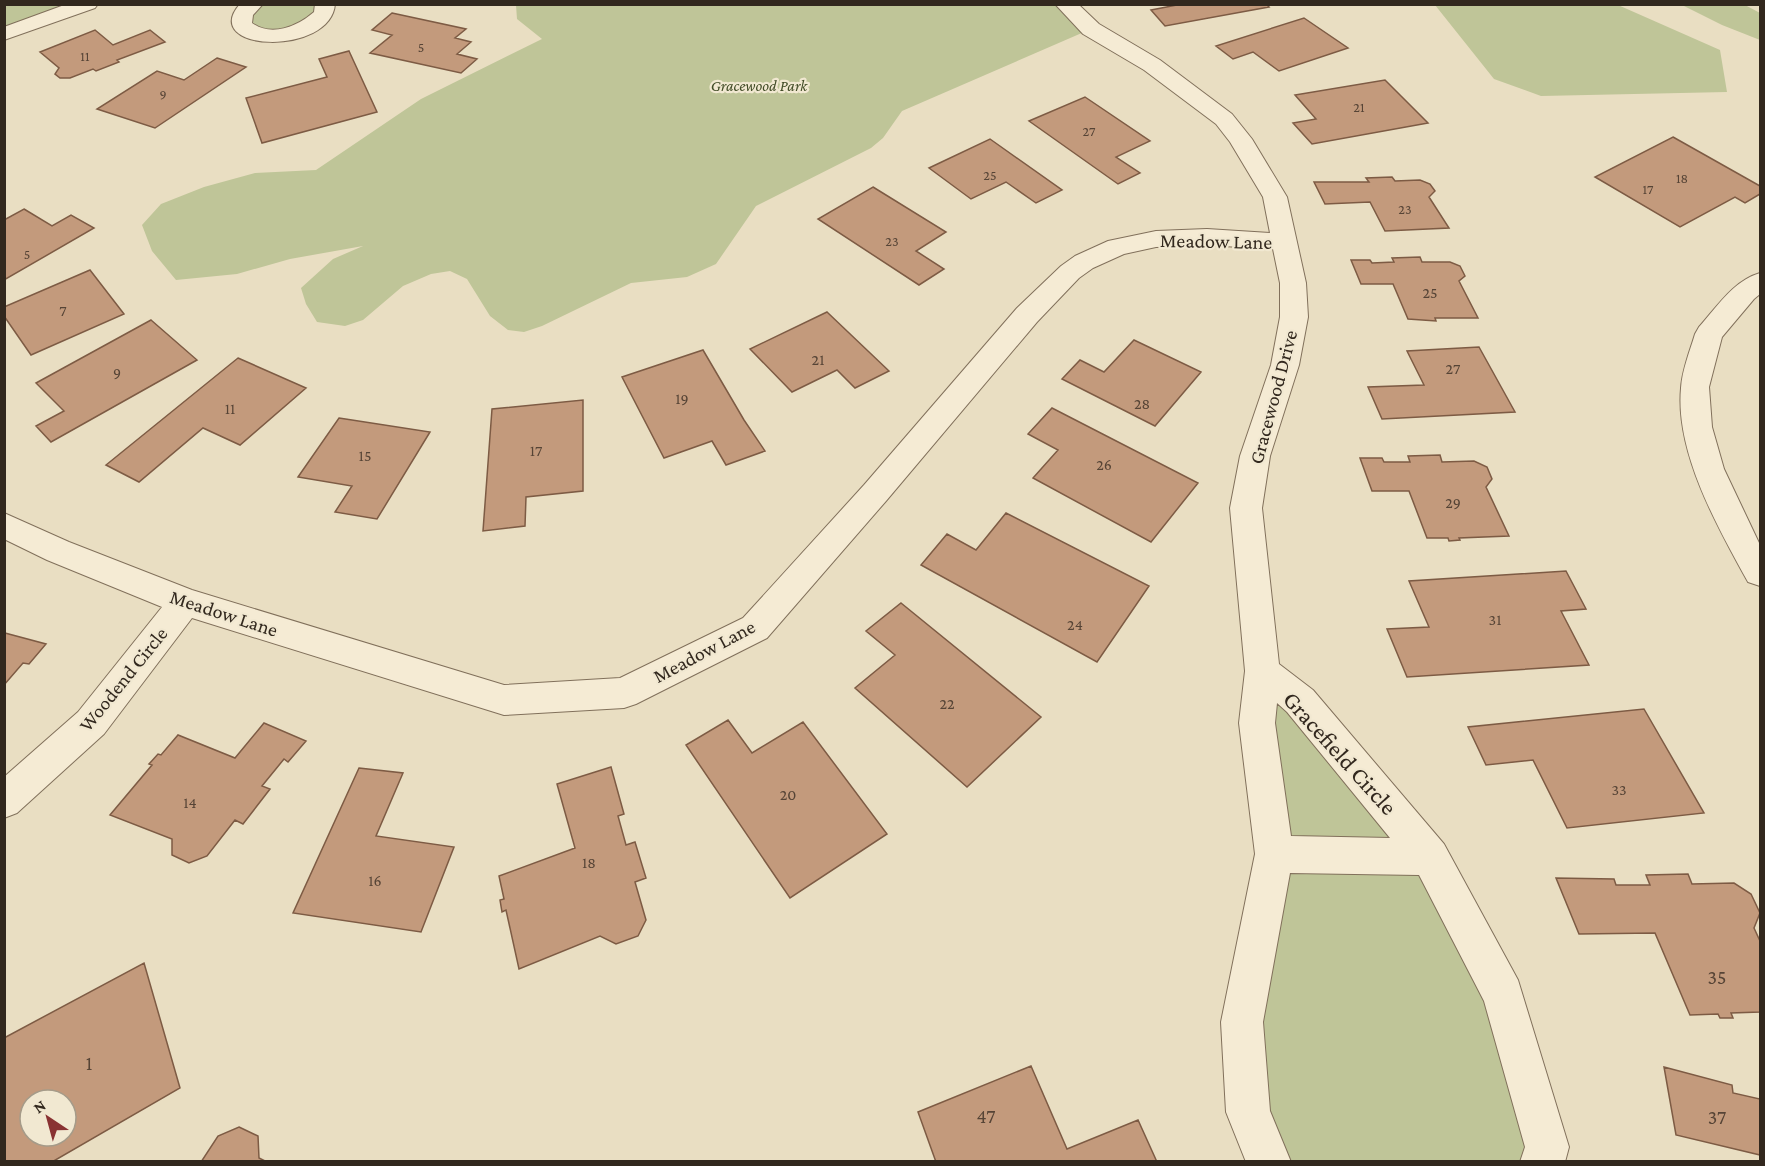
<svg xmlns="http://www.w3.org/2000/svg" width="1765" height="1166" font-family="'Crimson Pro',serif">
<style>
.green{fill:#bfc598}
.building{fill:#c39a7c;stroke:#7d5b44;stroke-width:1.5;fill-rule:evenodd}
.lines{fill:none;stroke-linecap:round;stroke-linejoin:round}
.minor-casing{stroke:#81705b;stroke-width:2}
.minor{fill:#f5ebd4;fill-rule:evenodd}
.labels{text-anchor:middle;stroke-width:4.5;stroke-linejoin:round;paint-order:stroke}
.far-number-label{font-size:14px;fill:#564436}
.far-park-label{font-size:16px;font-style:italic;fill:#424c27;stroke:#f1e8d1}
.number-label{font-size:16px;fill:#564436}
.street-label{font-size:20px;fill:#32281e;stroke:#f1e8d1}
.near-number-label{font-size:20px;fill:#564436}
.near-street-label{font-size:24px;fill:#32281e;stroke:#f1e8d1}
</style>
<rect width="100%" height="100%" fill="#e9dec2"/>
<path class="green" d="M325,4L307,28L255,34L244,12L250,5Z
M1065,4L1091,29L902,111L883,138L871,148L756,206L716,264L687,277L631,283L542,326L524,332L508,330L490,316L467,279L450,271L431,274L403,286L363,320L345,326L317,322L306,304L301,288L333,259L363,246L290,259L237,274L176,280L152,251L142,225L161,204L204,187L255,173L316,170L421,99L542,39L517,19L516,5Z
M4,5H88L5,34Z
M1435,5H1618L1720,50L1727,92L1541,96L1494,79Z
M1682,5H1745L1760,13V40L1722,25Z
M1262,671L1300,701L1503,995L1542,1161H1269L1242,1022L1274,854Z"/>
<path class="building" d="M1182,4H1266L1269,7L1165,26L1151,10Z
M392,13L466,29L455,38L471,42L457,54L477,59L461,73L370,53L392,35L372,30Z
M1304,18L1348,48L1279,71L1253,52L1233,59L1216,46Z
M95,30L113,45L150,30L165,42L117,60L119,62L96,71L93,69L70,78H60L55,74L59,68L40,52Z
M349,51L377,112L262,143L246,98L327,77L319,59Z
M217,58L246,67L155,128L97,109L157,71L184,80Z
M1385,80L1428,123L1312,144L1293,123L1316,119L1295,95Z
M1085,97L1150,141L1116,157L1140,173L1118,184L1029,121Z
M1673,137L1760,186V194L1745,203L1735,197L1680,227L1595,177Z
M990,139L1062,190L1036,203L1006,182L971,199L929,168Z
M1392,177L1395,181L1420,180L1430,184L1435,191L1429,197L1449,228L1385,231L1370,202L1325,204L1314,182H1369L1366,178Z
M873,187L946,232L916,251L944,269L919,285L818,219Z
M24,209L52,226L71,215L94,228L4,280V220Z
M1420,257L1422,262H1450L1460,266L1465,276L1459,281L1478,318H1435L1436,321L1408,319L1393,284H1361L1351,260H1370L1372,263L1394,262L1392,258Z
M90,270L124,314L31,355L4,316V307Z
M827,312L889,371L855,388L837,370L792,392L750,349Z
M151,320L197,360L51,442L36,426L64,411L36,383Z
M1134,340L1201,372L1155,426L1062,379L1080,360L1104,372Z
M1479,347L1515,412L1382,419L1368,387L1424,385L1407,351Z
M703,350L744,420L765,451L726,465L712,441L664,458L622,377Z
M238,358L306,388L240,445L203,428L139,482L106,465Z
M583,400V491L526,497L525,526L483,531L492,409Z
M1052,408L1198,483L1151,542L1033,478L1058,450L1028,434Z
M339,418L430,432L377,519L335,512L352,486L298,477Z
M1440,455L1442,462L1474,461L1487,467L1492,479L1486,487L1509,536L1459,538L1460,540L1449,541L1448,538H1427L1409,491H1372L1360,458H1382L1384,462H1410L1408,456Z
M1006,513L1149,586L1097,662L921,565L947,534L976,550Z
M1566,571L1586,609L1561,611L1589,665L1407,677L1387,629L1429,627L1409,581Z
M901,603L1041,717L967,787L855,688L895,655L866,631Z
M5,633L46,644L29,664L23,663L4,685Z
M1644,709L1704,813L1567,828L1533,760L1486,765L1468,727Z
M728,720L752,753L803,722L887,834L790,898L686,745Z
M264,723L306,741L288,762L284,759L262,786L270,789L243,824L235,820L207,856L189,863L172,855V839L110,815L152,765L149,764L158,754L161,755L178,735L235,758Z
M611,767L624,814L618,816L626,845L635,842L646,878L635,882L646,920L638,936L616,944L600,936L519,969L506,910L502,912L500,900L504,899L499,876L575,848L557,784Z
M359,768L403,773L376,836L454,847L421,932L293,913Z
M1688,874L1692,884L1734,883L1751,894L1760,913L1754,928L1760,941V1012L1731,1013L1733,1018H1720L1718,1014L1690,1015L1655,933L1579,934L1556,878L1614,879L1616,885H1650L1646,875Z
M144,963L180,1088L52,1162H4V1038ZM30,1100H66V1136H30Z
M1031,1066L1067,1149L1138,1120L1157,1162H936L918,1112Z
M1664,1067L1732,1085L1733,1093L1760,1099V1155L1676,1135Z
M239,1127L258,1136L259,1158L267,1162H201L218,1136Z"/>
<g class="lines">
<defs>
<path id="minor" d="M67,4H98L95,8L4,40V27Z
M240,4H263L253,15L252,23C271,37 297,27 314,12L315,4H335C331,57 198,52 240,4Z
M1055,4H1078L1099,24L1160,60L1232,114L1252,139L1287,197L1306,283L1308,317L1299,365L1270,456L1262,508L1279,664L1313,690L1444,844L1518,980L1569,1147L1565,1162H1520L1525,1147L1484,1001L1419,875L1290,873L1263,1022L1270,1111L1291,1162H1246L1226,1112L1221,1022L1255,854L1239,723L1245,671L1230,508L1240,456L1271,365L1280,317V283L1273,249L1207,245L1156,247L1124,254L1093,268L1079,278L1037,322L886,501L767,638L636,704L624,708L504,715L192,618L104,734L17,813L4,818V777L78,712L162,607L47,560L4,539V513L69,542L192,590L504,685L620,678L743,618L864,485L1017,308L1061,266L1075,256L1108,241L1156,231L1207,229L1270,233L1263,197L1230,142L1216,124L1144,70L1083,34ZM1277,703L1287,712L1390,838L1291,836L1275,723Z
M1760,273V294L1754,299L1722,337L1709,387L1712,427L1724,469L1760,545V586L1748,582C1718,528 1675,452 1681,388C1682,370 1690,351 1695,334L1699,327C1717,307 1733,281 1760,273Z"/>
</defs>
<use href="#minor" class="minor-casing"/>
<use href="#minor" class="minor"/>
</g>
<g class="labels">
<g class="far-number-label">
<text x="421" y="52">5</text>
<text x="85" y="61">11</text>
<text x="163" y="99">9</text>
<text x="1359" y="112">21</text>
<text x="1089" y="136">27</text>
<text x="990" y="180">25</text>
<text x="1682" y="183">18</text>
<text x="1648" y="194">17</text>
<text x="1405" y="214">23</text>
<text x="892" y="246">23</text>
<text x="27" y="259">5</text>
</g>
<g class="far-park-label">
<text x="759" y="91">Gracewood Park</text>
</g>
<g class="number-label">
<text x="1430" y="298">25</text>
<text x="63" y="316">7</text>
<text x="818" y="365">21</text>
<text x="1453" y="374">27</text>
<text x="117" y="378">9</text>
<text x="682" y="404">19</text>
<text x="1142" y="409">28</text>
<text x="230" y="414">11</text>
<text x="536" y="456">17</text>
<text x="365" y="461">15</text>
<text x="1104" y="470">26</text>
<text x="1453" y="508">29</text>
<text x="1495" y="625">31</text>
<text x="1075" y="630">24</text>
<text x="947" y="709">22</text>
<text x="1619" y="795">33</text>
<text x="788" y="800">20</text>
<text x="190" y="808">14</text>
<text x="589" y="868">18</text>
<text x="375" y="886">16</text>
</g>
<g class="street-label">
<text transform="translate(1216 241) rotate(1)" y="7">Meadow Lane</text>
<text transform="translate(1273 397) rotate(-75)" y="7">Gracewood Drive</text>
<text transform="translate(224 613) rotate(18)" y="7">Meadow Lane</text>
<text transform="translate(704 651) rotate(-28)" y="7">Meadow Lane</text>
<text transform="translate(123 679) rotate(-51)" y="7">Woodend Circle</text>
</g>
<g class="near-number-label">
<text x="1717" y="984">35</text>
<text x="89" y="1070">1</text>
<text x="986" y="1123">47</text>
<text x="1717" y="1124">37</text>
</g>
<g class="near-street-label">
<text transform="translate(1340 753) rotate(48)" y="8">Gracefield Circle</text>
</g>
</g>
<rect width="1765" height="1166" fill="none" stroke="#32281e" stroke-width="12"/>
<g transform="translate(48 1118) rotate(324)"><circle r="28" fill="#f1e8d1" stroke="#a59b89" stroke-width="1.5"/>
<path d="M0-4.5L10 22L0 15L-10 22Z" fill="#893232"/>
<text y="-9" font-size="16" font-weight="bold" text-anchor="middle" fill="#32281e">N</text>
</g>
</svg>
